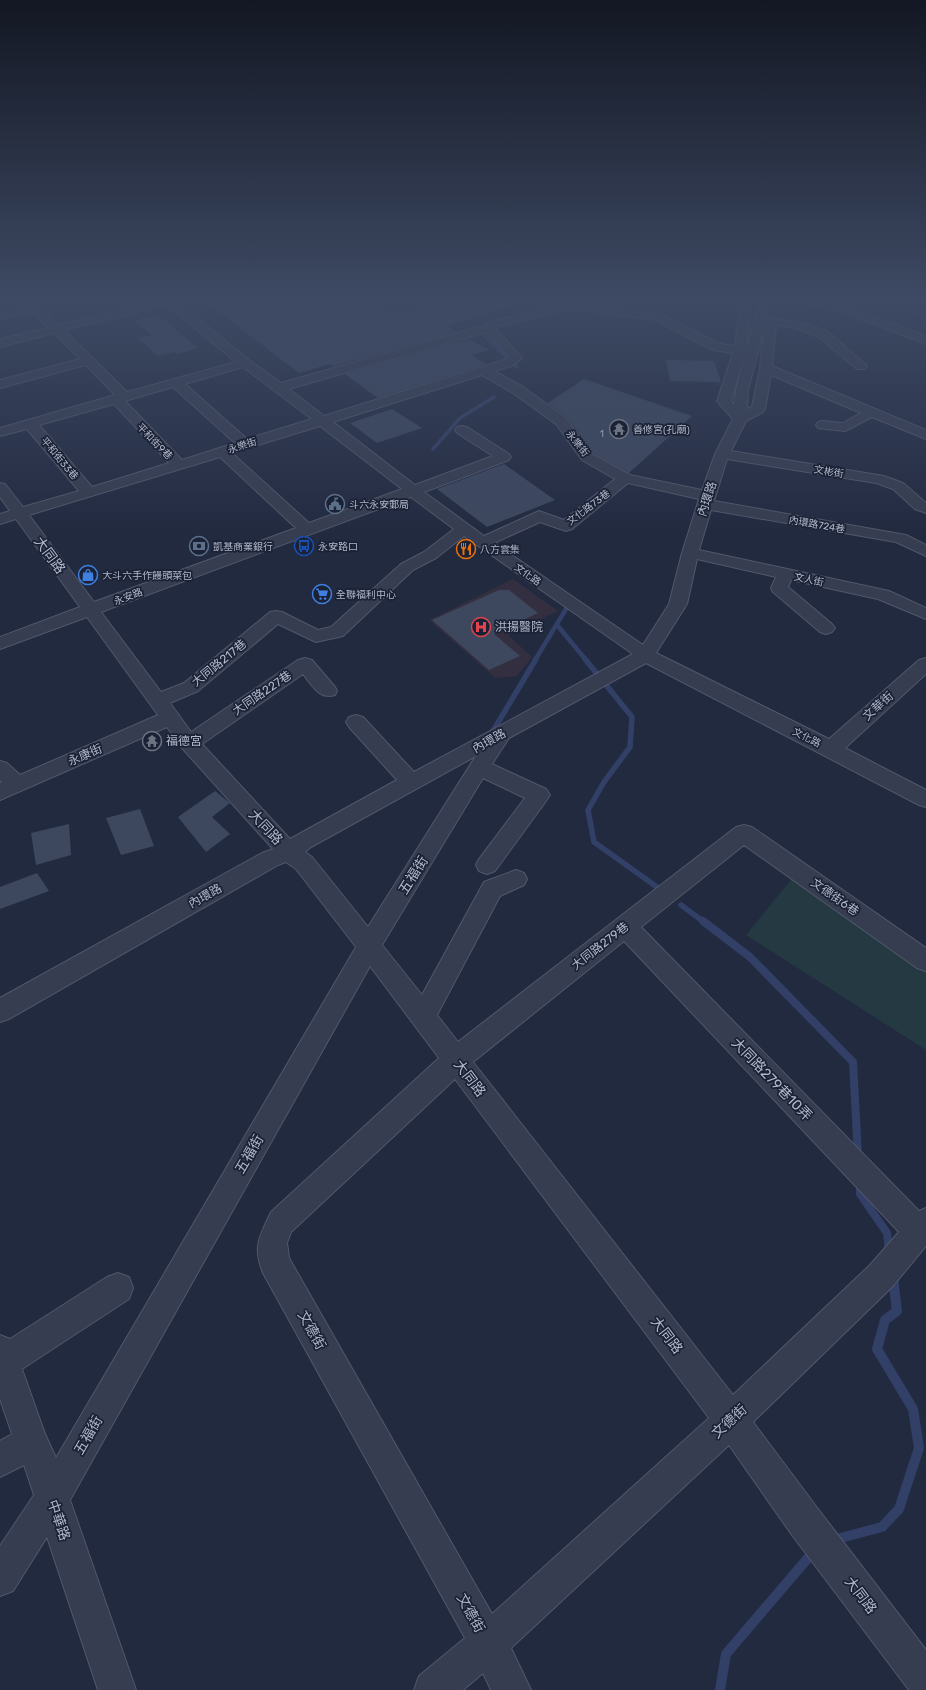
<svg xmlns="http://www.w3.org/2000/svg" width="926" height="1690" font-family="Rubik,'Noto Sans TC',sans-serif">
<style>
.medical{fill:#332f40}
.green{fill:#243941}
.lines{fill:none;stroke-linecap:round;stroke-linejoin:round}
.stream-far4{stroke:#324067;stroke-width:3.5}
.stream-far3{stroke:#324067;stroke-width:4.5}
.stream-far2{stroke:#324067;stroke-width:5.5}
.stream-far1{stroke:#324067;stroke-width:8}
.stream{stroke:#324067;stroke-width:10}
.building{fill:#3d485f}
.minor-casing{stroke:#51586b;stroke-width:2}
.minor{fill:#363d50;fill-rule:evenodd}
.rail{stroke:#586077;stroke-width:1.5;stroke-dasharray:2.5 2.5;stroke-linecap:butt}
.labels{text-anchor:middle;stroke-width:3.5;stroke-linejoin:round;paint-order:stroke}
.far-number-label{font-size:9px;fill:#959cb0}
.far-poi-label{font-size:10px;fill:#b2b8cb;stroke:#1b2235;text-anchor:start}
.far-street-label{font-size:10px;fill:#b2b8cb;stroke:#1b2235}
.street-label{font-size:12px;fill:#b2b8cb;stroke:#1b2235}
.poi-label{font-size:12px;fill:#b2b8cb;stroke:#1b2235;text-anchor:start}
.near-street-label{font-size:14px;fill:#b2b8cb;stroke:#1b2235}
</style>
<rect width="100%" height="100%" fill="#222a40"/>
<path class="medical" d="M513,579L558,611L508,635L532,657L517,676L495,678L429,620Z"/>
<path class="green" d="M531,297H544L551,302L519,312L506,305Z
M794,876L926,968V1050L746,935Z"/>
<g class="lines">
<path class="stream-far4" d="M480,332L517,367
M433,449L460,418L494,397"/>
<path class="stream-far3" d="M557,625L586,660
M535,660L566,609"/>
<path class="stream-far2" d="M585,659L632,717L630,747L604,782L588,810L594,842L657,887
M490,736L536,659
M681,905L704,922"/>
<path class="stream-far1" d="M703,921L750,957L853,1062L858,1156
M860,1183V1194L887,1233L889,1251"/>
<path class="stream" d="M833,1540L882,1527L899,1509L919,1448L913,1409L877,1349L885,1320L897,1311L893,1278
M720,1690L726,1654L814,1551"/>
</g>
<path class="building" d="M200,297H363L393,314L454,297H526L527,301L448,326L457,332L334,366L330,364L299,373Z
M158,315L198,348L177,354L175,352L158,356L138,338L152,335L134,321Z
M469,339L489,350L471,355L486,364L378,398L345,374Z
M666,360L714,361L721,382L670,381Z
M584,379L692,416L629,473L593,453L567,417L548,403Z
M392,409L422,428L377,443L350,423Z
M504,464L555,500L487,527L437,489Z
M499,590H509L538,613L494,634L520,656L489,670L432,620Z
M215,791L230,803L212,817L230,834L206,852L178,817Z
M140,809L154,846L121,855L106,818Z
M69,824L71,855L36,865L31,833Z
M37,873L49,891L0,909V887Z"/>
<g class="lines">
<defs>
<path id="minor" d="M0,297H6L4,300L0,301Z
M18,297H30L58,325L160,300L159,297H171L249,360L281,383L486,325L488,322L546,308L555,304L563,297H574L571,302L662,315L720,344L735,346L741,297H752L746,350L760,297H771L766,318H770L798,322L827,331L867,366L865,369H857L819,337L796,328L776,325L772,366L926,430V439L872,417L845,431L818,428L816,425L818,422L823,421L843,423L861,413L771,375L765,409L763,412L746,421L731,451L884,476L903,483L926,503V513L915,509L893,489L876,483L727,459L714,501L906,535L926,545V556L896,542L711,510L699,550L889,591L926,608V619L878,599L791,580L788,587L832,624L835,628L832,632L826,634L820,632L773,592L771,588L776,577L697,559L687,604L656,653L829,739L919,660L926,658V674L845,748L926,790V807L919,805L646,663L509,738L492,764L546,789L550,795L546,801L495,871L487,874L479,871L476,865L479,859L525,798L483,778L382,945L422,995L484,882L516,870L524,873L527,879L524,885L500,896L437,1015L458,1042L736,827L744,825L752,827L926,948V971L917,968L744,845L641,927L919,1211L926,1208V1246L892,1287L753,1422L818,1509L926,1650V1690H909L792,1535L729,1445L511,1648L531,1690H491L483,1673L463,1690H414L419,1676L465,1638L263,1273C252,1246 260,1236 271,1212L439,1058L370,966L70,1500L136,1690H98L47,1537L13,1591L0,1596V1546L34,1495L24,1465L0,1477V1441L12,1434L0,1399V1335L10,1339L107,1277L118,1273L129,1277L133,1288L129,1299L22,1369L45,1434L56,1458L356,947L296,869L286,862L278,865L9,1019L0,1022V998L262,853L273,849L182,748L167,727L0,800V783L2,782L0,780V761L7,763L20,775L158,715L87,617L0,649V637L80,607L16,519L0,524V514L10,511L0,497V483L5,484L23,507L79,491L27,429L0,436V428L115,395L86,365L0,388V380L80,359L54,333L0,347V339L48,328L32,312L0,319V313L26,306ZM167,305L236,362L127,392L64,330ZM565,308L655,320L713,350L733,353L717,401L733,419L715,454L702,490L630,475L592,454L566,418L523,387L494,371L512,366L522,358L497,330L498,326L547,315ZM764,328L760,368L752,407L747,409L748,390ZM486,332L509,357L504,360L324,416L289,389ZM745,353L736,390L734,405L731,401ZM243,367L312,419L247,439L185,384ZM482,375L513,393L556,424L582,460L615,479L564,520L539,511L484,536L424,492L509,460L511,457L509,454L467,427L462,426L457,427L455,430L457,433L493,456L415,485L333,422ZM173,387L235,443L182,460L125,401ZM114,404L169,463L92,487L39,425ZM320,426L402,489L309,523L232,453ZM220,457L296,528L94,602L29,515ZM628,483L699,499L682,553L669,604L643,645L494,543L540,522L566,531L572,529ZM411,497L454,529L424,552L401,564L331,627L318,630L282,612L276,611L270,612L184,683L161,692L101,612ZM464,536L633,654L414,772L363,717L356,715L349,717L346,722L349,727L397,780L290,839L202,744L303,674C312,685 319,700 335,695L337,691L335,687L312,660L305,658L298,660L191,732L170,703L198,691L278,624L316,642L343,636L413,570L436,558ZM476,756L472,762L368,927L312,857L305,852L311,847ZM624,941L899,1232L870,1265L733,1395L473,1062ZM455,1079L709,1418L492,1614L289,1258L287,1243L291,1232Z
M796,297H814L856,310L926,336V344L848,314L797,299Z"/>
</defs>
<use href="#minor" class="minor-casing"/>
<use href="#minor" class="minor"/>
<path class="rail" d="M872,297L926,317"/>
</g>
<linearGradient id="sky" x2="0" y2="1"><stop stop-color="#131723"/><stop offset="0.56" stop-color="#3e4a64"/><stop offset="1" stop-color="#3e4a64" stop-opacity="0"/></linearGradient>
<rect width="926" height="534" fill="url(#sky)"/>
<defs>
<symbol id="temple-ring" viewBox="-11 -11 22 22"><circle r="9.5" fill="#1b2235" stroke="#6b7280" stroke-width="1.5"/><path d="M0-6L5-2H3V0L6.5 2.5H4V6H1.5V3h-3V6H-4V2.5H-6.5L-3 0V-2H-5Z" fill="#6b7280"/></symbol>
<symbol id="civic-ring" viewBox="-11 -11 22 22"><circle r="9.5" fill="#1b2235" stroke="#5c6f8a" stroke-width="1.5"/><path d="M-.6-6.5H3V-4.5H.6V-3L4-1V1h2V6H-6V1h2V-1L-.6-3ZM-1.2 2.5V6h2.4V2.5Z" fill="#5c6f8a"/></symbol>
<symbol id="bank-ring" viewBox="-11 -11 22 22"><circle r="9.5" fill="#1b2235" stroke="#5c6f8a" stroke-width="1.5"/><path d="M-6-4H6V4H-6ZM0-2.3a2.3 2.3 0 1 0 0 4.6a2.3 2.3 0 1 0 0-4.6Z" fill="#5c6f8a"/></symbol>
<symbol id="bus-ring" viewBox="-11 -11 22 22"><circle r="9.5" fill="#1b2235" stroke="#1a4fb4" stroke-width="1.5"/><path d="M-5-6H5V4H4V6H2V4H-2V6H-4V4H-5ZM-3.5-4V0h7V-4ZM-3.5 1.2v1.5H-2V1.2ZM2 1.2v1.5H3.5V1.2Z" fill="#1a4fb4"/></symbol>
<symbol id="restaurant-ring" viewBox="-11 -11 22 22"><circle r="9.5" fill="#1b2235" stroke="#e8710a" stroke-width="1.5"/><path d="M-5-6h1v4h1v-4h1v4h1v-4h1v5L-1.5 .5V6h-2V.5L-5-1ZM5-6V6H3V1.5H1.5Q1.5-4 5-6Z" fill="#e8710a"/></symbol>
<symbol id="shop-ring" viewBox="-11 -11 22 22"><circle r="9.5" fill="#1b2235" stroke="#3f7fe0" stroke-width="1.5"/><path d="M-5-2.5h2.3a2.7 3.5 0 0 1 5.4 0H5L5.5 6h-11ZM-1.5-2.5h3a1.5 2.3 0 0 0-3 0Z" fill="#3f7fe0"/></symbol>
<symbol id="supermarket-ring" viewBox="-11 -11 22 22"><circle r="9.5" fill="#1b2235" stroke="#3f7fe0" stroke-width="1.5"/><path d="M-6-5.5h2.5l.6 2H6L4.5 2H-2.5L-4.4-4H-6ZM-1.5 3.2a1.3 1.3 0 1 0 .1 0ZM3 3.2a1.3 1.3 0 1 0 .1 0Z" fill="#3f7fe0"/></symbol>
<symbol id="hospital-ring" viewBox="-11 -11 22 22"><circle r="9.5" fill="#1b2235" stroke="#e0444e" stroke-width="1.5"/><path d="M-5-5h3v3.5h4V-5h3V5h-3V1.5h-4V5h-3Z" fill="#e0444e"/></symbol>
</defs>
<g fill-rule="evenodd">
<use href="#temple-ring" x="608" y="418" width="22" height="22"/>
<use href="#civic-ring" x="324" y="493" width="22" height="22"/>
<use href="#bank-ring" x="188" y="535" width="22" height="22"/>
<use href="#bus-ring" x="293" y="535" width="22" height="22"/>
<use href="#restaurant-ring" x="455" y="538" width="22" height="22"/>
<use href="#shop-ring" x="77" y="564" width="22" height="22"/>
<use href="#supermarket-ring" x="311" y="583" width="22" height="22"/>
<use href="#hospital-ring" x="470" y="616" width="22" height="22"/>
<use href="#temple-ring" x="141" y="730" width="22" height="22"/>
</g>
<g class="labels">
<g class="far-number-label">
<text x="602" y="437">1</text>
</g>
<g class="far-poi-label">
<text x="633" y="433">善修宮(孔廟)</text>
<text x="349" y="508">斗六永安郵局</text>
<text x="213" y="550">凱基商業銀行</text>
<text x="318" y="550">永安路口</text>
<text x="480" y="553">八方雲集</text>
<text x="102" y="579">大斗六手作饅頭菜包</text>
<text x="336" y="598">全聯福利中心</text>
</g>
<g class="far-street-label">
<text transform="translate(155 441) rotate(46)" y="4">平和街9巷</text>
<text transform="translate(578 443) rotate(52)" y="4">永樂街</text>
<text transform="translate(242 445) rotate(-18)" y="4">永樂街</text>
<text transform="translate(60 458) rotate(50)" y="4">平和街33巷</text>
<text transform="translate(829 471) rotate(9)" y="4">文彬街</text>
<text transform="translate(588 507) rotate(-37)" y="4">文化路73巷</text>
<text transform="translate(817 524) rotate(10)" y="4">內環路724巷</text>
<text transform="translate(528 574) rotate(35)" y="4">文化路</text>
<text transform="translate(809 579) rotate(12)" y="4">文人街</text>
<text transform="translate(128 596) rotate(-20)" y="4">永安路</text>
<text transform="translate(807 737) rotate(27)" y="4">文化路</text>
</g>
<g class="street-label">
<text transform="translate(707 499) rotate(-72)" y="4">內環路</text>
<text transform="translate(219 663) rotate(-39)" y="4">大同路217巷</text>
<text transform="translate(262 693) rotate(-34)" y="4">大同路227巷</text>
<text transform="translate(878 706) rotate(-42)" y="4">文華街</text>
<text transform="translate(489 741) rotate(-29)" y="4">內環路</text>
<text transform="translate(85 755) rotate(-23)" y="4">永康街</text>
<text transform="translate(205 896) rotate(-29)" y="4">內環路</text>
<text transform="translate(835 897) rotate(35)" y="4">文德街6巷</text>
<text transform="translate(600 946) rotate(-38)" y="4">大同路279巷</text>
</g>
<g class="poi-label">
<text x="495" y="631">洪揚醫院</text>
<text x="166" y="745">福德宮</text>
</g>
<g class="near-street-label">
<text transform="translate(50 555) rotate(54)" y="5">大同路</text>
<text transform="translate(266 827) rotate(47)" y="5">大同路</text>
<text transform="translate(413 875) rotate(-58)" y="5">五福街</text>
<text transform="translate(470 1078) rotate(53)" y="5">大同路</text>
<text transform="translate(772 1079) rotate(46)" y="5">大同路279巷10弄</text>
<text transform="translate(249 1154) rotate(-60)" y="5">五福街</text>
<text transform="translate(312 1330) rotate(61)" y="5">文德街</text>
<text transform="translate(667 1335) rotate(53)" y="5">大同路</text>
<text transform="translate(729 1421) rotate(-43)" y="5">文德街</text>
<text transform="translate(88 1435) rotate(-60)" y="5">五福街</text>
<text transform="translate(59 1520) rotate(71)" y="5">中華路</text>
<text transform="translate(861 1595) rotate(53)" y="5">大同路</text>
<text transform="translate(471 1613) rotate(61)" y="5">文德街</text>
</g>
</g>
</svg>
